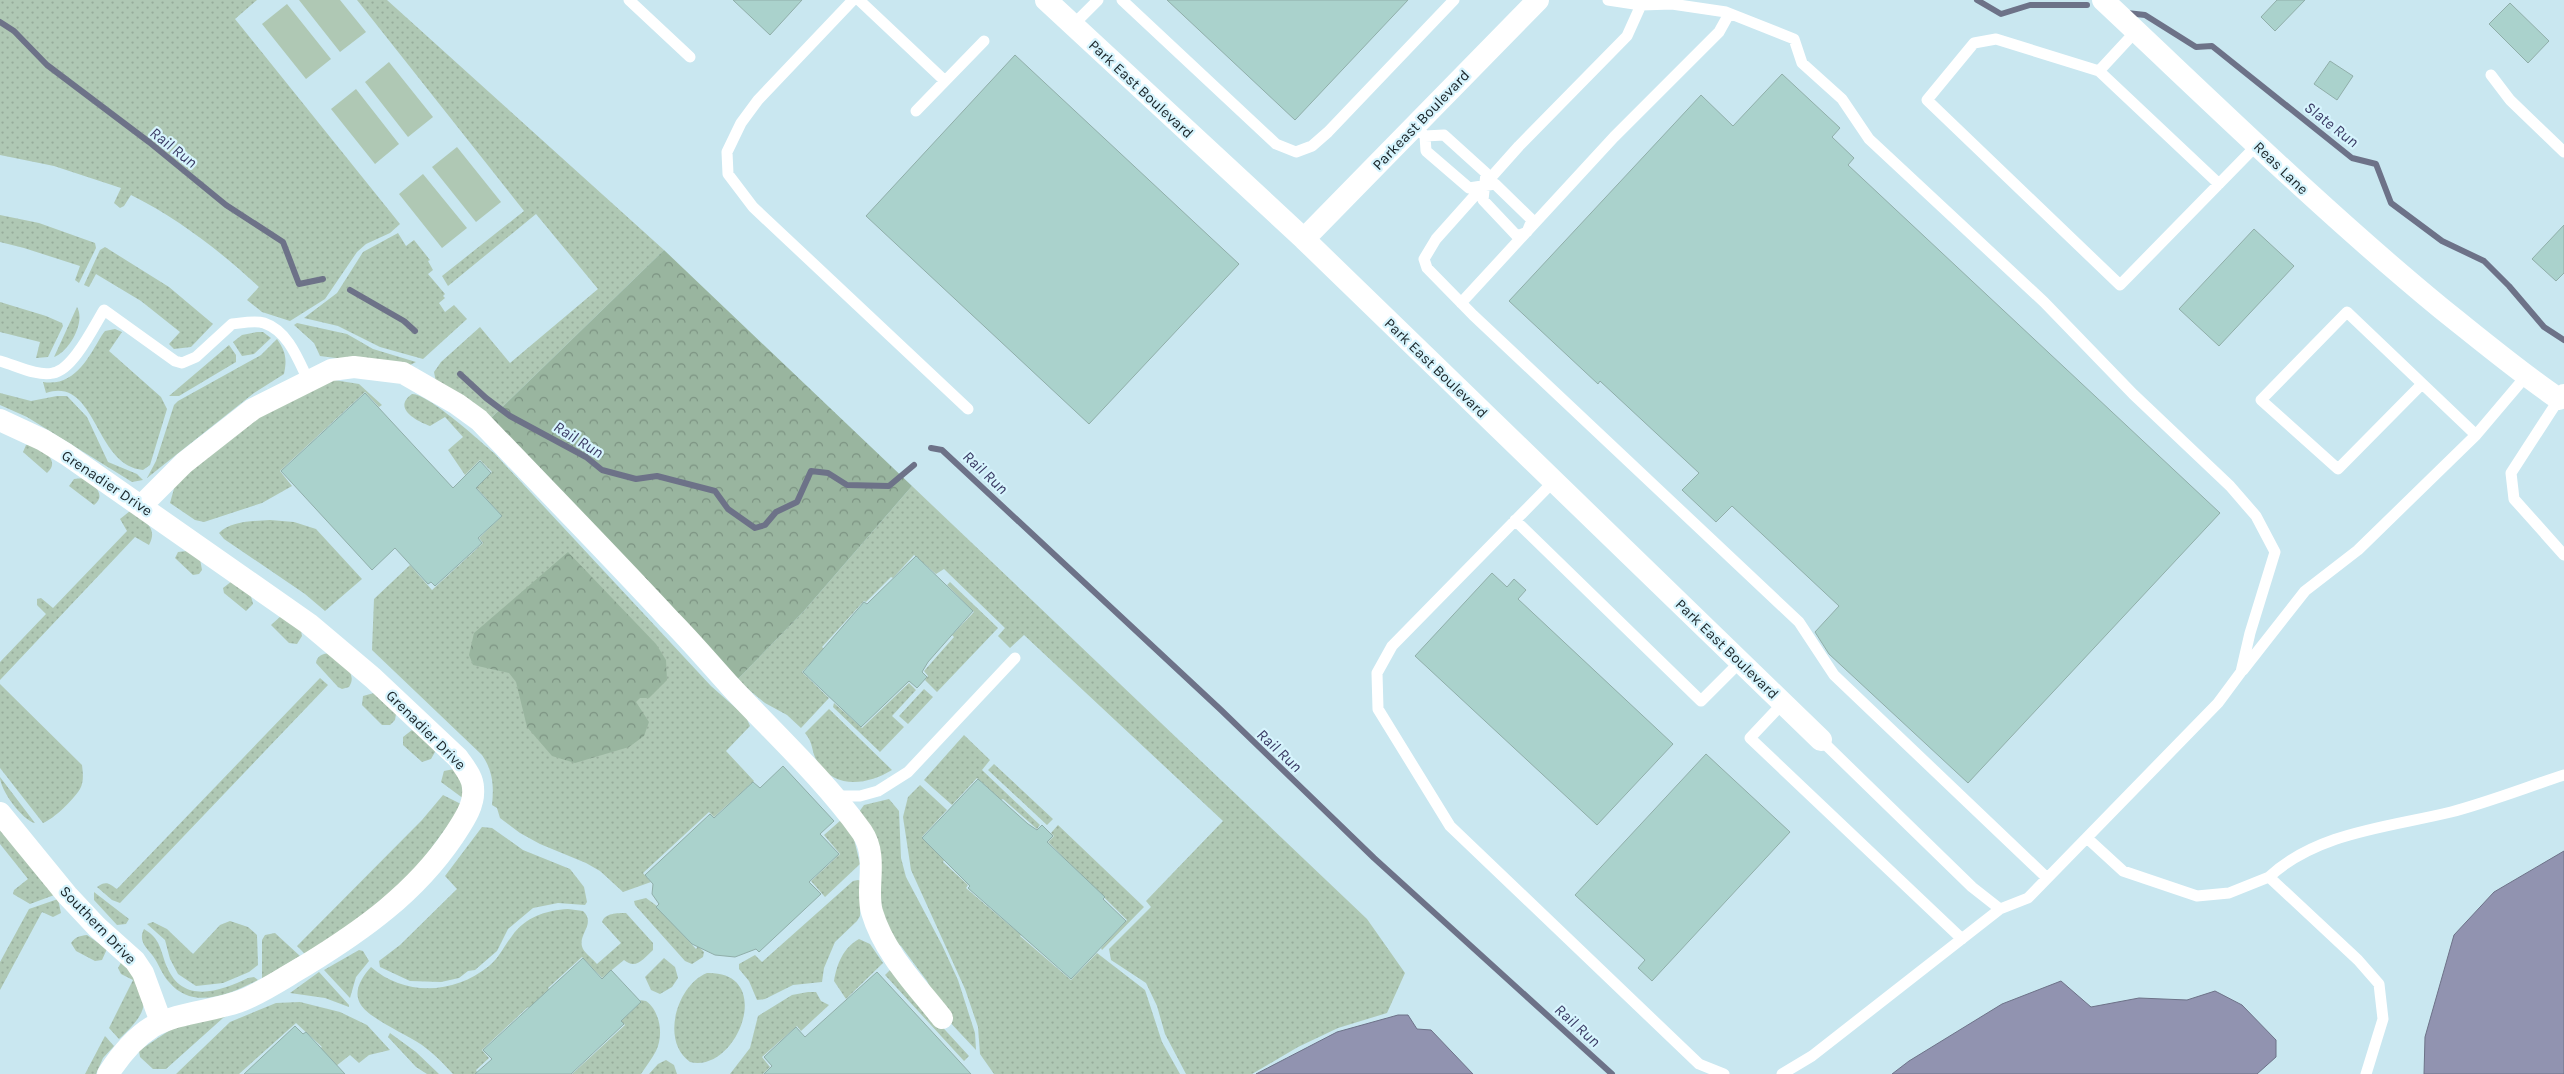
<svg xmlns="http://www.w3.org/2000/svg" width="2564" height="1074" font-family="Karla,sans-serif">
<style>
.grass{fill:url(#grass-dots)}
.forest{fill:url(#forest-crowns)}
.green{fill:#afc8b4}
.water{fill:#9193b0;stroke:#6d7288}
.lines{fill:none;stroke-linecap:round;stroke-linejoin:round}
.stream{stroke:#6d7288;stroke-width:6}
.building{fill:#aad2cc;stroke:#90aea9}
.service{stroke:#fff;stroke-width:11}
.minor{stroke:#fff;stroke-width:22}
.labels{text-anchor:middle;stroke-width:4.5;stroke-linejoin:round;paint-order:stroke}
.street-label{font-size:15px;fill:#1a2529;stroke:#d6f4fd}
.water-label{font-size:16px;font-style:italic;fill:#393963;stroke:#d6f4fd}
</style>
<defs>
<pattern id="grass-dots" width="8" height="8" patternUnits="userSpaceOnUse" patternTransform="scale(1.25)"><rect width="8" height="8" fill="#afc8b4"/><path d="M2 2h.1M6 6h.1" fill="none" stroke="#96ac9b" stroke-width="1.8" stroke-linecap="round"/></pattern>
<pattern id="forest-crowns" width="20" height="18" patternUnits="userSpaceOnUse" patternTransform="scale(1.25)"><rect width="20" height="18" fill="#99b59f"/><path d="M2 6a3 3 0 1 1 6 0M12 15a3 3 0 1 1 6 0" fill="none" stroke="#7c9382"/></pattern>
</defs>
<rect width="100%" height="100%" fill="#c9e7f0"/>
<path class="grass" d="M0,0H257L235,19L400,224L390,233L366,244L357,252L325,299L290,321L262,312L247,300L259,287C220,251 179,219 131,195L124,206L120,208L114,203L121,188L54,166L0,155Z
M357,0H387L664,250L489,420L436,382L434,372L441,362L480,327L510,363L598,289L536,214L448,286L442,276L524,211Z
M0,215L39,223L95,243L96,248L79,283L75,280L80,266L24,248L0,242Z
M398,233L406,246L414,240L430,260L428,261L433,270L428,274L445,294L443,296L445,298L439,303L445,312L454,305L467,319L423,359L380,347L338,326L304,318L337,293L363,252Z
M105,247L169,287L213,324L191,347L174,349L169,344L180,332L141,301L96,274L89,287L84,285L100,250Z
M0,302L46,316L62,323L63,326L48,357L36,358L40,342L0,332Z
M77,307C86,322 69,352 54,357Z
M297,323L347,334L373,349L416,362L406,367L320,356L314,343L294,325Z
M115,329L122,332L109,351L161,397L167,409L150,465L143,470C94,466 97,376 46,393L43,382C75,387 88,358 102,335L105,331Z
M257,332H263L271,338L254,354L242,356L233,342L242,335Z
M277,339C286,352 287,359 284,374L254,393L147,478L156,461L174,405L178,401L261,355Z
M229,345L236,355V362L179,396H169Z
M334,380L359,384L382,405L379,407L365,392L280,471L292,486L262,503L204,522L195,520L170,503L175,485L250,420Z
M0,393L31,401L57,396H67L87,417L108,462L137,474L143,480L132,482L27,417L0,405Z
M412,394C427,393 480,441 494,453L711,686L746,717L750,726L726,751L754,781L714,817L709,812L643,873L651,882L623,892L600,871L586,863L540,844L520,833L500,818L497,808L492,805C494,786 493,771 482,755L372,650L374,599L410,565L432,590L483,543L479,538L502,516L476,487L492,472L480,460L465,475L448,450L463,437L445,417L430,426C416,421 392,408 412,394Z
M33,444C43,450 61,461 47,473L23,452L26,445Z
M84,478C94,484 107,495 94,505L69,486L74,479Z
M912,486L1367,919L1405,973L1387,1013L1338,1028L1298,1047L1252,1074H1186L1165,1034L1157,1006L1146,983L1111,960L1109,949L1151,907L1146,901L1223,821L1024,635L1010,648L998,636L1005,628L944,569L936,574L914,555L893,578L891,577L866,602L864,601L822,647L824,649L802,672L829,698L801,728L787,715L765,703L737,680L803,612Z
M130,511C143,520 159,527 149,545L135,537L0,680V662L46,614L37,605V599L41,598L53,608L127,531L120,519Z
M270,520L294,522L316,529L362,579L325,611L305,594L224,539L219,533C230,521 255,521 270,520Z
M187,551L200,559L202,570L199,574L193,575L175,558L178,552Z
M232,581C243,587 251,590 253,604L246,611L224,593L223,588Z
M950,582L998,628L937,692L925,680L928,676L924,671L954,637L952,635L974,612L947,585Z
M281,616L301,631L302,636L297,644L289,643L271,625Z
M329,653C339,660 359,672 349,687L342,689L338,687L316,663C317,656 322,654 329,653Z
M320,678L328,685L120,903L112,900L97,887C107,880 109,884 117,889Z
M909,683L916,690L892,716L904,727L880,752L833,707L834,703L862,728Z
M0,684L82,765C83,773 84,782 80,789C73,800 55,818 43,823L0,768Z
M924,689L933,697L908,724L899,716Z
M374,693L396,714L395,720L390,725H382L362,705L363,696Z
M829,709L892,770C867,785 835,790 817,761C811,751 814,744 805,733Z
M412,730L434,747L435,752L431,759L422,762L403,745V737Z
M964,735L990,760L982,770L1040,825L1037,829L1003,799L1001,800L977,778L952,805L924,780Z
M994,764L1053,819L1047,825L988,770Z
M454,769L465,780L464,799L441,782L444,771Z
M0,777L35,823C22,820 0,790 0,777Z
M920,785L947,810L922,837L944,860L943,862L968,885L966,888L1014,929L1016,928L1022,934L1020,936L1071,980L1097,953L1145,990L1162,1042L1180,1074H994L980,1054L978,1027L965,989L911,870L903,817L908,797Z
M443,795L463,805L413,873L358,920L305,954L297,946L422,820Z
M889,799L899,811L901,858L906,877L942,945L958,980L975,1033L976,1050L945,1017L927,981L901,946C880,936 864,838 859,812L864,805Z
M841,820L854,839L860,864L825,897L811,881L840,854L824,835Z
M0,821L57,894L30,904L13,894L14,890L28,879L0,844Z
M1058,825L1144,907L1102,950L1101,948L1127,920L1048,842L1054,836L1051,833Z
M482,827L492,828L523,850L570,869L584,887L587,902L585,905L558,903L533,908L508,929L497,951L490,957L475,970L468,971L459,978L441,982L410,981L380,967L379,961L400,945L457,889L445,876Z
M858,880L861,881L860,916L857,921L835,942L824,968L822,982L793,985L765,999L757,1000L749,981L739,969V964L755,955L762,962L853,881Z
M94,892L129,919L126,924L117,925L94,900Z
M646,898L657,906L696,949L698,946L704,952L703,957L692,964L685,961L635,905L634,901Z
M58,899L61,913L53,917L42,912L0,990V962L29,909Z
M568,909L583,911C597,924 576,935 583,949C586,954 593,959 597,964L621,943L602,922C605,913 617,913 626,913L653,943V950C643,959 636,970 624,960L602,978L582,957L548,988L556,997L536,1015L528,1007L482,1050L489,1058L476,1070L478,1074H453C444,1064 433,1053 422,1045C407,1035 369,1018 361,1005C352,992 362,977 371,967C405,997 455,994 489,966C500,957 504,946 512,936C525,917 547,910 568,909Z
M230,921L248,927L257,935L258,965L249,972L223,983L196,986L178,974L170,959L165,940L147,924L153,922L167,929L193,954L220,925Z
M144,929C161,939 160,950 167,967C183,1005 221,991 248,978L254,977L258,980C230,994 193,1011 169,982C162,975 159,964 153,956C146,947 138,941 144,929Z
M275,933L300,956L262,979V940L265,935Z
M87,935L107,949L102,960L95,961L76,951L71,943C76,936 80,936 87,935Z
M859,939L870,944L883,963L846,999L834,981C837,964 843,948 859,939Z
M359,950L363,951L369,961L356,977L350,998L324,970Z
M664,958L675,967L678,978L672,987L660,994L651,990L645,977Z
M123,959C147,997 156,1005 119,1039L109,1028L133,980L121,974L118,968Z
M890,970L969,1056L964,1061L885,975Z
M319,972L349,1005V1007L325,998L290,993Z
M707,973C777,971 737,1074 690,1062C660,1041 677,985 707,973Z
M808,992H816L821,1001L829,1005L801,1031L797,1026L762,1057L770,1067L763,1074H730L750,1048L758,1016L792,995Z
M640,1000L646,1001C660,1011 664,1035 656,1051C652,1059 646,1066 641,1074H572L625,1025L621,1021L641,1002Z
M300,1002L340,1012L367,1025L390,1050L369,1055L359,1063L350,1055L336,1066L319,1049L322,1047L296,1023L239,1074H176L230,1022L276,1003Z
M233,1013L223,1018L166,1069H153L140,1057L139,1051L143,1048L173,1028Z
M390,1033L416,1052L439,1074H427L416,1067L388,1037Z
M105,1036L114,1046L103,1058L96,1074H85Z
M666,1060L674,1065L677,1074H649L658,1064Z"/>
<path class="forest" d="M664,250L912,486L803,612L737,680L489,420Z
M568,552L656,644L666,660L667,680L649,698H640L636,702L649,722L644,736L629,747L575,763L552,756L527,727L516,682L509,673L473,665L469,655L474,633Z"/>
<path class="green" d="M299,0H340L366,32L340,52Z
M287,4L331,59L306,79L262,24Z
M389,62L433,117L408,137L365,82Z
M356,89L399,144L375,164L331,109Z
M457,147L501,202L476,222L432,167Z
M423,174L467,228L442,248L399,194Z"/>
<path class="water" d="M2564,851V1074H2424L2425,1037L2454,935L2494,892Z
M2061,981L2091,1007L2139,998L2187,1000L2215,991L2242,1005L2276,1040V1057L2257,1074H1892L1909,1061L2002,1004Z
M1398,1015H1408L1417,1029L1431,1030L1473,1074H1256L1337,1032Z"/>
<g class="lines">
<path class="stream" d="M1977,0L2001,14L2030,5H2087
M2127,13L2145,15L2196,47L2212,46L2352,158L2376,164L2391,203L2442,241L2484,261L2509,286L2544,327L2564,340
M0,22L14,31L47,65L149,142L226,205L283,242L299,284L323,279
M350,290L404,321L415,331
M460,374L486,398L510,416L586,457L602,470L636,479L657,476L715,491L728,509L755,528L765,525L776,512L797,502L811,471L828,473L847,485L889,486L914,465
M931,448L942,450L1221,710L1374,858L1612,1074"/>
</g>
<path class="building" d="M733,0H802L770,35Z
M1167,0H1408L1295,120Z
M2277,0H2305L2275,31L2261,17Z
M2510,3L2549,41L2528,63L2489,24Z
M1015,55L1239,264L1089,424L866,216Z
M2330,61L2353,76L2337,100L2314,84Z
M1782,74L1840,128L1832,137L1854,158L1848,165L2220,513L1968,783L1829,654L1815,632L1839,606L1732,506L1716,522L1682,490L1699,473L1600,381L1598,384L1509,301L1701,95L1733,126Z
M2564,225V273L2556,281L2532,259Z
M2254,229L2294,266L2219,346L2179,309Z
M365,393L453,488L480,461L491,473L476,488L502,516L478,538L482,543L435,586L431,582L428,584L395,548L372,570L281,471Z
M916,556L973,611L928,662L922,672L927,677L917,688L909,681L861,727L803,672L864,602L867,604Z
M1492,573L1507,587L1514,579L1526,590L1518,599L1673,744L1597,825L1415,656Z
M1706,754L1790,832L1652,981L1638,968L1645,960L1575,895Z
M783,766L834,821L820,834L839,854L809,882L821,894L759,952L756,949L735,957L715,955L692,944L656,907L659,904L652,894L653,884L645,875L710,814L714,818L753,782L760,788Z
M978,779L1028,824L1037,830L1042,825L1053,836L1047,842L1105,897L1103,899L1126,921L1071,979L968,888L970,886L922,838Z
M583,958L602,979L611,970L641,1002L621,1021L624,1024L571,1074H475L492,1059L483,1050Z
M877,972L971,1074H764L772,1066L764,1057L796,1027L805,1037Z
M295,1026L303,1034L306,1032L345,1074H244Z"/>
<g class="lines">
<path class="service" d="M629,0L690,57
M853,0L758,100L741,123L727,152L728,174L753,207L968,409
M859,0L945,81
M1122,0L1276,144L1296,152L1312,146L1328,132L1454,0
M1608,0L1641,5L1672,4L1726,12L1794,39L1802,63L1842,99L1869,139L2044,302L2133,394L2230,486L2256,516L2275,552L2250,633L2241,672L2218,703L2028,898L2000,909L1972,887L1821,740
M1641,5L1627,36L1519,146L1436,239L1424,259L1427,268L1473,315L1799,622L1834,675L2047,878
M1073,25L1098,0
M2099,71L2136,31
M2491,75L2510,100L2564,152
M916,111L984,41
M1414,126L1425,136L1426,151L1469,188L1495,184L1532,220L1527,232L1517,236L1483,200L1486,173L1444,135L1425,136
M2219,184L2099,71L1996,39L1974,43L1927,100L2120,285L2257,145
M1461,303L1614,137L1719,32L1729,14
M0,361C15,365 38,377 53,373C73,370 94,326 104,310L175,361L182,363L196,357L232,324C242,323 255,320 264,323C288,331 298,359 308,380
M2422,384L2338,469L2261,400L2347,312L2476,435
M2563,402L2559,399L2511,473L2514,499L2564,555
M1553,482L1392,646L1377,673L1378,709L1450,826L1699,1064L1724,1074
M1515,520L1701,701L1740,662
M2243,670L2305,591L2358,550L2476,435L2526,376
M1783,703L1750,738L1962,939
M835,796H860L878,791L908,772L1015,658
M2087,838L2123,871L2197,896L2229,893L2269,877
M1782,1074L1812,1056L2000,909
M2366,1074L2383,1019L2379,984L2358,960L2269,877C2317,832 2390,827 2451,812C2489,802 2527,787 2564,775"/>
<path class="minor" d="M1046,0L1304,239L1821,740
M2103,0C2215,105 2324,212 2442,309C2481,340 2519,372 2559,399L2564,395
M1304,239L1538,0
M0,420L43,440L66,454L309,624L373,678L458,758C464,767 473,777 473,788C475,806 462,823 453,837C415,893 363,930 306,965C285,977 265,991 243,1000C213,1012 180,1011 152,1027C134,1038 119,1057 108,1074
M141,506L184,463L253,409L331,370L354,367L403,373L457,404L479,420C542,486 607,552 669,619C691,641 711,665 732,688C776,735 824,779 862,832C879,857 865,889 872,912C884,953 916,985 942,1018
M0,813L67,895L97,927L135,961L143,973L161,1022"/>
</g>
<g class="labels">
<g class="street-label">
<text transform="translate(1141 89) rotate(43)" y="5">Park East Boulevard</text>
<text transform="translate(1421 120) rotate(-46)" y="5">Parkeast Boulevard</text>
<text transform="translate(2281 168) rotate(44)" y="5">Reas Lane</text>
<text transform="translate(1436 368) rotate(44)" y="5">Park East Boulevard</text>
<text transform="translate(107 483) rotate(34)" y="5">Grenadier Drive</text>
<text transform="translate(1727 649) rotate(44)" y="5">Park East Boulevard</text>
<text transform="translate(426 730) rotate(45)" y="5">Grenadier Drive</text>
<text transform="translate(98 925) rotate(46)" y="5">Southern Drive</text>
</g>
<g class="water-label">
<text transform="translate(2332 124) rotate(38)" y="6">Slate Run</text>
<text transform="translate(174 147) rotate(38)" y="6">Rail Run</text>
<text transform="translate(579 439) rotate(32)" y="6">Rail Run</text>
<text transform="translate(986 472) rotate(43)" y="6">Rail Run</text>
<text transform="translate(1280 750) rotate(43)" y="6">Rail Run</text>
<text transform="translate(1578 1025) rotate(42)" y="6">Rail Run</text>
</g>
</g>
</svg>
